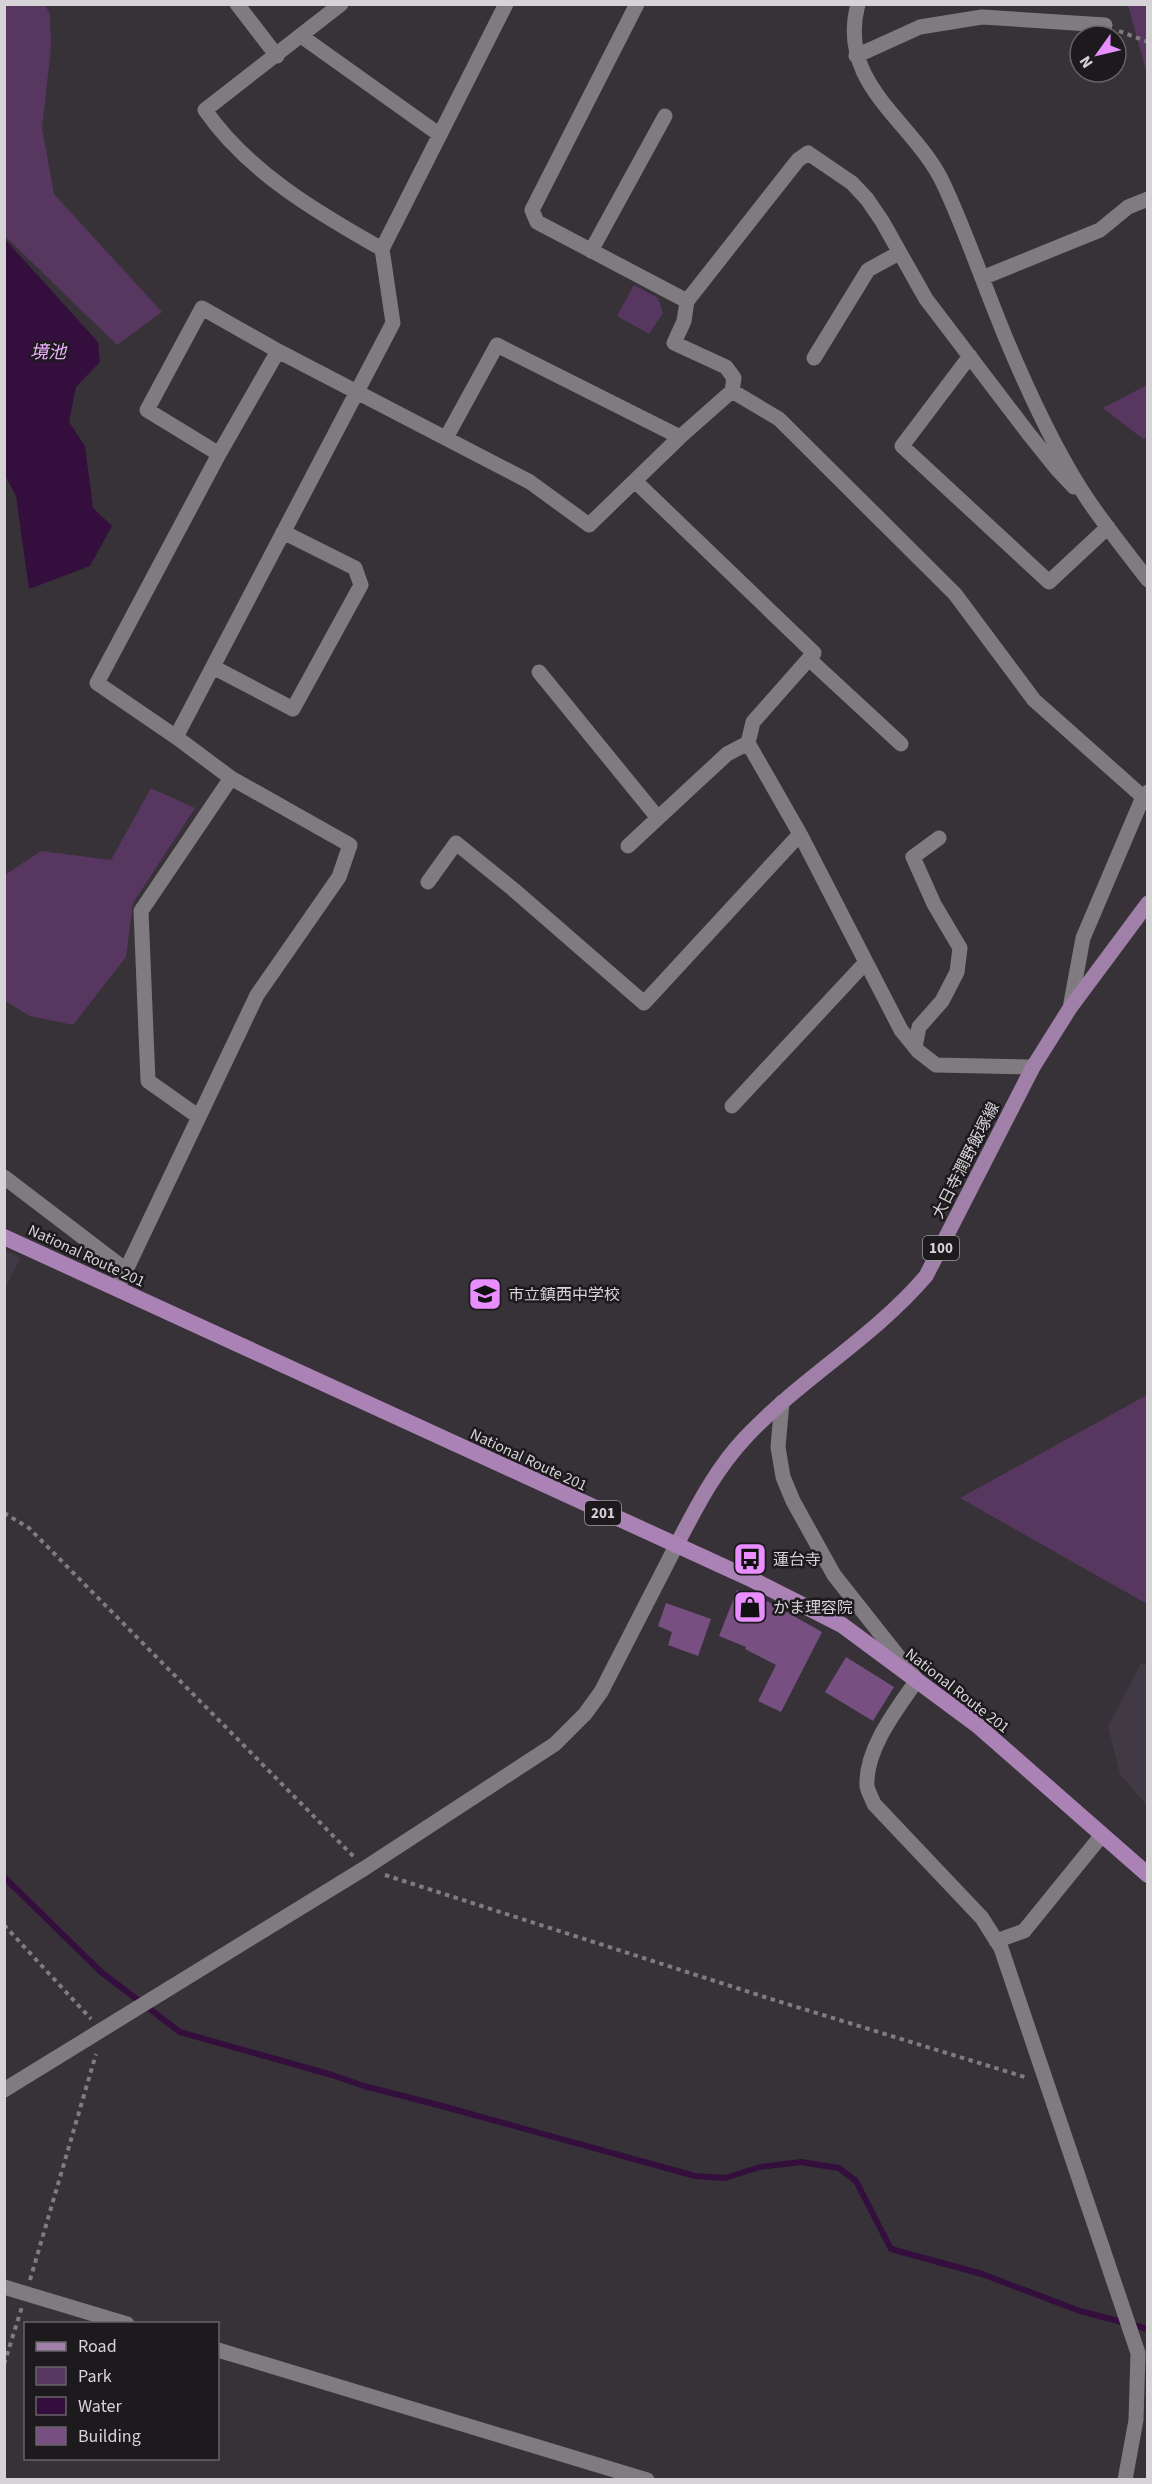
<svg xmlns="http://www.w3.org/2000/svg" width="1152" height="2484" font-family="'Source Sans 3','Noto Sans JP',sans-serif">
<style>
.built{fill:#413943}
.green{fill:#57375f}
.water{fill:#340f3d}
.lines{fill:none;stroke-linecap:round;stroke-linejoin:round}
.stream{stroke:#340f3d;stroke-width:6}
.building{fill:#774f81}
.path{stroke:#7f7c80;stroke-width:4;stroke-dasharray:4.5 4.5;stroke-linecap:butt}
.minor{stroke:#7f7b80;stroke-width:15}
.tertiary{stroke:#7f7b80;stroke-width:15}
.primary{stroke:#a080a8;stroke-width:15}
.trunk{stroke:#ab82b5;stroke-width:16}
.labels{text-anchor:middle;stroke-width:5;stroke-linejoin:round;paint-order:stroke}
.shield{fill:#1c1a1d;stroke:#9e9c9e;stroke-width:1.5}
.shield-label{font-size:15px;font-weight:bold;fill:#d5d3d6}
.street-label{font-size:16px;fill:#d5d3d6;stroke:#1c1a1d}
.poi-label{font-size:16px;fill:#d5d3d6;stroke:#1c1a1d;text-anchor:start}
.water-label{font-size:18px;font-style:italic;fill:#eeb2fd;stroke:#1c1a1d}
</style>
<rect width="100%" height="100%" fill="#363237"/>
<path class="built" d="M5,1250L21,1258L5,1288Z
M1141,1663L1148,1666L1147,1806L1120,1774L1108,1727Z"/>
<path class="green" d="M4,5H45L50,14L51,47L42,128L54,194L162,312L117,345L5,236Z
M1128,5H1147V74Z
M634,285L658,298L663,313L649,334L617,316Z
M1147,385V437L1143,439L1103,408Z
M151,788L195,808L133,903L126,957L73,1025L30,1016L5,1001V875L41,851L111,860Z
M1147,1395V1604L960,1498Z"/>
<path class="water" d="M4,238L98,342L100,362L76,387L69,422L85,446L93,508L112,526L90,566L29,589L16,496L5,475Z"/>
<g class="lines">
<path class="stream" d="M4,1877L101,1972L180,2032L332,2075L364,2086L442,2106L695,2176L725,2178L760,2167L801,2162L839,2168L856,2181L891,2249L982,2274L1080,2311L1148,2329"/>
</g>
<path class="building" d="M737,1590L769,1602L822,1632L781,1712L758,1701L776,1665L745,1649L746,1647L719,1636Z
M666,1603L711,1619L698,1656L668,1645L672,1632L658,1626Z
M846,1657L894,1687L873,1721L825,1692Z"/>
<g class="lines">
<path class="path" d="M1119,31L1148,42
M4,1513L29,1528L354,1857
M385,1875L771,1999L1028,2078
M4,1925L91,2019
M30,2280L96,2054
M4,2364L22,2307"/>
<path class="minor" d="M237,4L277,56
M341,4L205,110C248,172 318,213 382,249
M637,4L532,210L537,222L687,301L684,321L674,343L726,367L734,378L732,391
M858,4C836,86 915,121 944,185C971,243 990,304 1016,362C1036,408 1062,462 1090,503C1108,529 1128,554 1148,580
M301,36L440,135
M856,56L920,27L982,17L1105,25
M591,251L665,116
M982,278L1100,230L1128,207L1148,199
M687,301L798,160L808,153L852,183L867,199L882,221L926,299L1028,433L1057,469L1074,487
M970,356L902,446L1049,582L1108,527
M814,358L868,270L899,253
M446,438L497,345L680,437
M219,454L147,410L202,308L278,351L530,482L589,525L680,437L732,391L779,419L955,594L1034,700L1143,797
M635,481L814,653L753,722L748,743L800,834L901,1030L918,1051L936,1065L1033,1067
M809,659L901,744
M213,667L293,709L361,585L355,568L283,532
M539,672L658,818L727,754L748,743
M176,737L393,323L382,249L506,4
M628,846L658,818
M428,882L456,843L514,890L644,1003L800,834
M1070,1008L1083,938L1143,797L1148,792
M915,1047L919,1027L942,1001L957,972L960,948L934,904L913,857L939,838
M732,1106L866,962
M199,1117L148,1081L141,911L231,778
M4,1177L126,1270
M117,1289L257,995L339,877L350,845L231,778L176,737L97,683L219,454L278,351
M782,1402L778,1447L783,1477L793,1501L834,1575L917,1680C897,1709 865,1749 867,1786C868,1792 872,1798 874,1804L982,1918L1001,1948L1138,2353L1136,2420L1125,2480
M996,1941L1024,1931L1102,1835
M4,2287L127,2324
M218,2350L647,2480"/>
<path class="tertiary" d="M4,2090L365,1868L555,1744L585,1714L601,1692L676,1546"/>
<path class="primary" d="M676,1546C696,1508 715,1470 745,1438C800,1379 873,1338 926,1276L1033,1067L1070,1008L1148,903"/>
<path class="trunk" d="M4,1237L753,1580L842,1625L977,1725L1148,1875"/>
</g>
<defs>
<symbol id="school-square" viewBox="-11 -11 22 22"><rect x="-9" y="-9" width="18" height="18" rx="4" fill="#e88eff" stroke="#1c1a1d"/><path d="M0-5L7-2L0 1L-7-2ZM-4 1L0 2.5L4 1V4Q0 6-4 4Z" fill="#111"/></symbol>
<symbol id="bus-square" viewBox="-11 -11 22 22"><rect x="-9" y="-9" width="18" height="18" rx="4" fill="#e88eff" stroke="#1c1a1d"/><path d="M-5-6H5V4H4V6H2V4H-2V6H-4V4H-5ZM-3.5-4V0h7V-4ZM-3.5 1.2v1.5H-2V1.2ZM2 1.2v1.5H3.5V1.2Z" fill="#111"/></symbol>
<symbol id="shop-square" viewBox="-11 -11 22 22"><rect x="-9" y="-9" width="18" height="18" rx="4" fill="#e88eff" stroke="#1c1a1d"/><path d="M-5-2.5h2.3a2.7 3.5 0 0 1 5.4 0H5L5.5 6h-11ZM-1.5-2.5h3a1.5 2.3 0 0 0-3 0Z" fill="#111"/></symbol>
</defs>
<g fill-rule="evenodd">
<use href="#school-square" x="466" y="1275" width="38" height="38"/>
<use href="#bus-square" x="731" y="1540" width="38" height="38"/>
<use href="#shop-square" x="731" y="1588" width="38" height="38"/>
</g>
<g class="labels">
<g class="shield">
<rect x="923" y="1236" width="36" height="24" rx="4.5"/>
<rect x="585" y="1501" width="36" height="24" rx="4.5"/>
</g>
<g class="shield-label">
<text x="941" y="1253">100</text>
<text x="603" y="1518">201</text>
</g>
<g class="street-label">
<text transform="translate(965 1160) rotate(-63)" y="6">大日寺潤野飯塚線</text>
<text transform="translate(87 1255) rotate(25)" y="6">National Route 201</text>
<text transform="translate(529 1459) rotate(25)" y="6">National Route 201</text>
<text transform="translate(958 1690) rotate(38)" y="6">National Route 201</text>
</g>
<g class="poi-label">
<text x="508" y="1300">市立鎮西中学校</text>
<text x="773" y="1565">蓮台寺</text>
<text x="773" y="1613">かま理容院</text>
</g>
<g class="water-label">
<text x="48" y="358">境池</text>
</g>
</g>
<rect width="1152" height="2484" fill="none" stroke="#d5d3d6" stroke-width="12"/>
<rect x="24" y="2322" width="195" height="138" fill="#1c1a1d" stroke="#666467" stroke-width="1.5"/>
<rect x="36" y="2342" width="30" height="9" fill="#a080a8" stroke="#666467" stroke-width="1.5"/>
<text x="78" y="2352" font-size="18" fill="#d5d3d6">Road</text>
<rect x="36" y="2367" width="30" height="18" fill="#57375f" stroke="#666467" stroke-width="1.5"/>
<text x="78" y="2382" font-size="18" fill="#d5d3d6">Park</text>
<rect x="36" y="2397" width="30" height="18" fill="#340f3d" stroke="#666467" stroke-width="1.5"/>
<text x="78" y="2412" font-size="18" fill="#d5d3d6">Water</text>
<rect x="36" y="2427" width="30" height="18" fill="#774f81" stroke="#666467" stroke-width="1.5"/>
<text x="78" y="2442" font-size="18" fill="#d5d3d6">Building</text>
<g transform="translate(1098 54) rotate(236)"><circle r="28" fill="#1c1a1d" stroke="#666467" stroke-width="1.5"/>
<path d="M0-4.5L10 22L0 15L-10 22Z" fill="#e88eff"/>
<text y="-9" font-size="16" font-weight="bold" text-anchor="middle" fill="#d5d3d6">N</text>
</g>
</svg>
